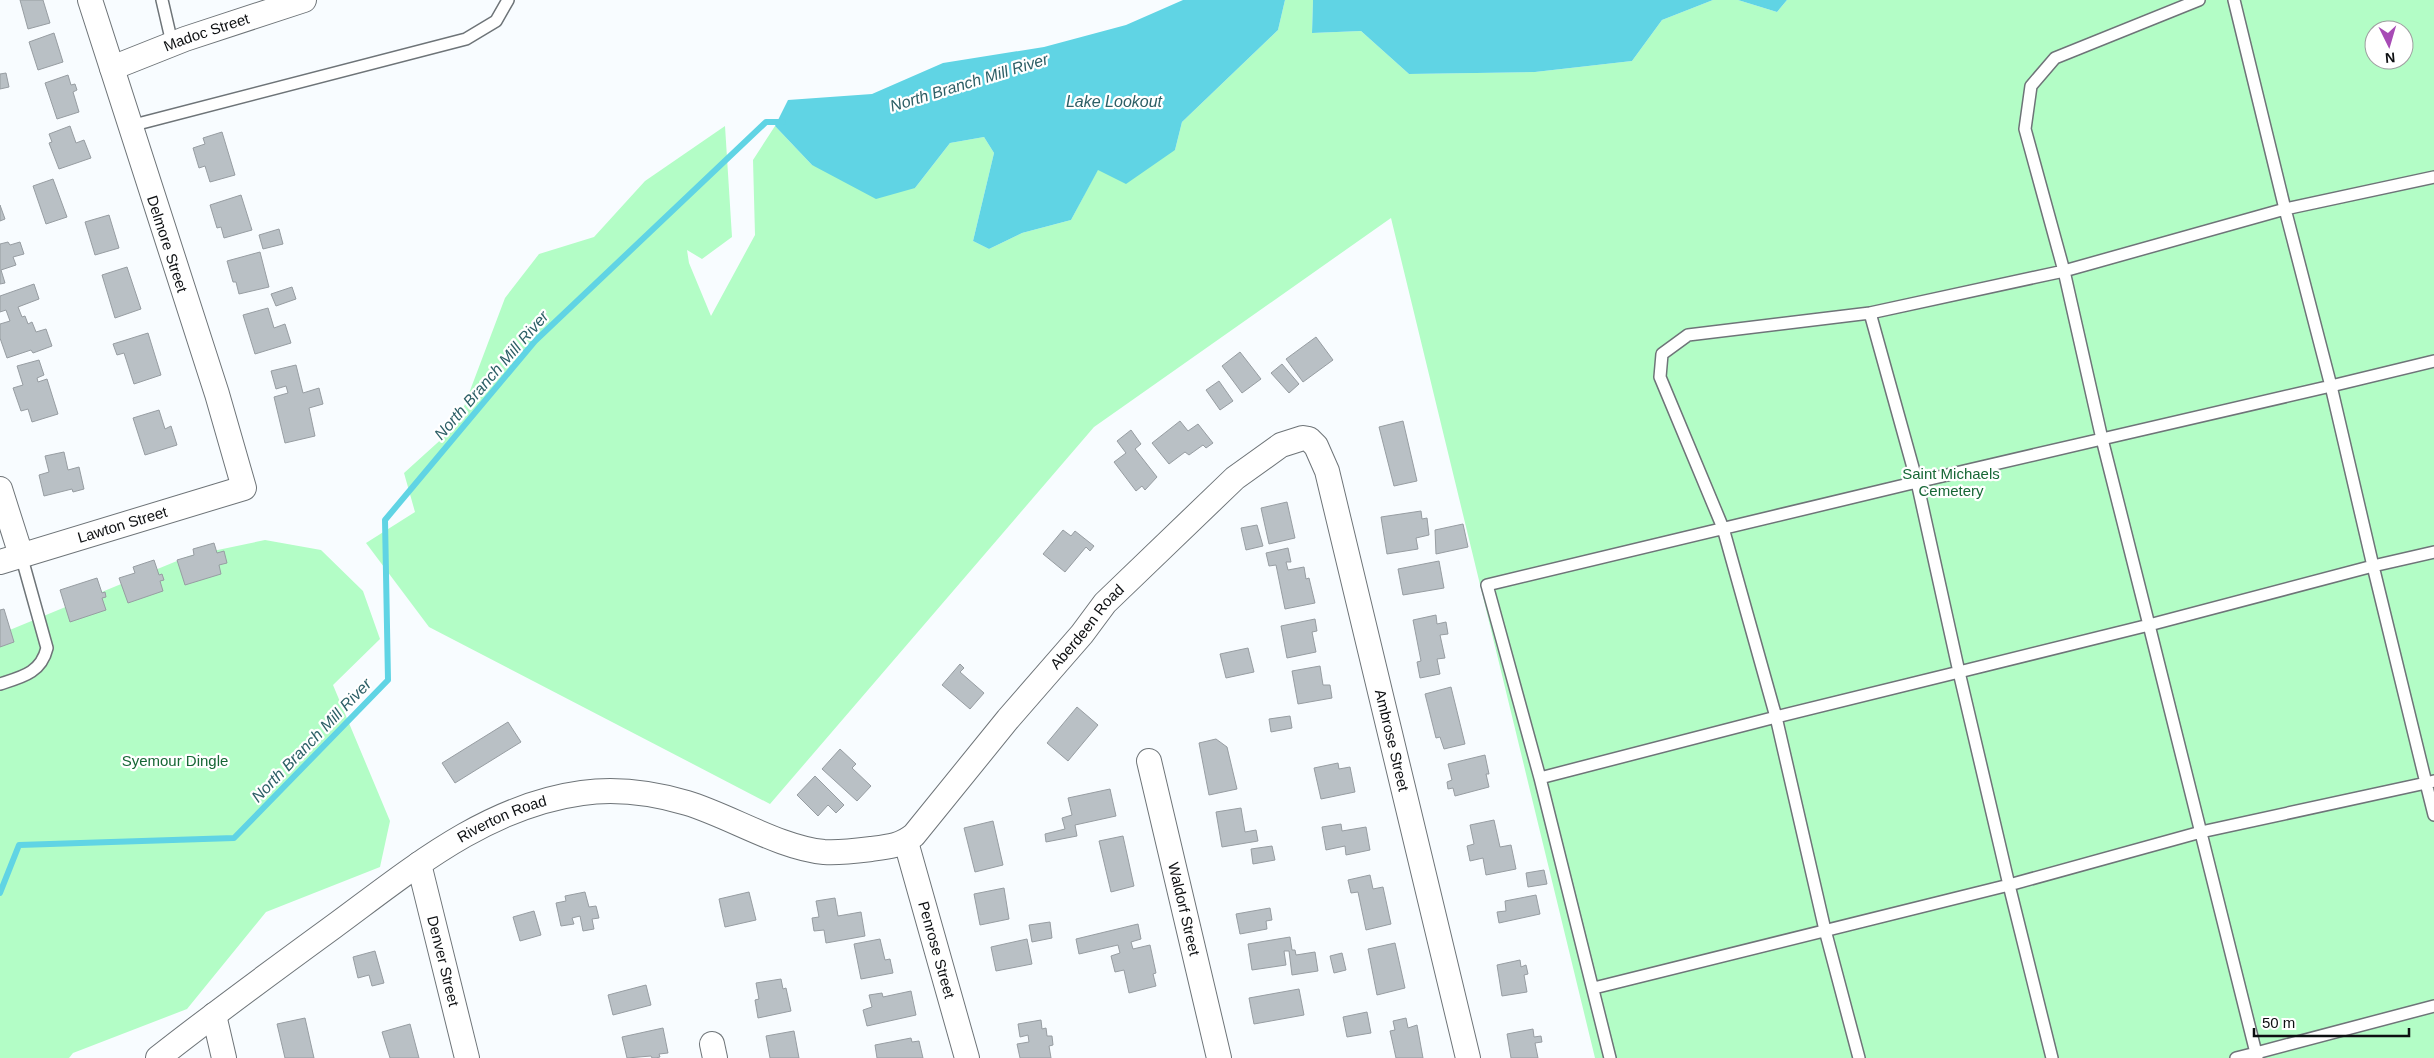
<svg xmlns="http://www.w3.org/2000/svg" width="2434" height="1058" font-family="Arial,sans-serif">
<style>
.green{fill:#b3fdc6;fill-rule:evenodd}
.water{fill:#60d4e4}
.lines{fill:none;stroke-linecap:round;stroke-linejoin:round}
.stream{stroke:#60d4e4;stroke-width:6}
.building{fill:#b9c0c5;stroke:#979da2}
.lane-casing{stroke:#6e7478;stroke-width:14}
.street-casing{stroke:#6e7478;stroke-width:26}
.lane{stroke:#fff;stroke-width:11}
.street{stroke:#fff;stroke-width:24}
.labels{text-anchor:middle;stroke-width:4.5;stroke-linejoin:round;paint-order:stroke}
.street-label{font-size:15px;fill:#0d0f11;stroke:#fff}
.park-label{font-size:15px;fill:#176736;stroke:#fff}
.water-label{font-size:16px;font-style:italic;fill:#2d5f66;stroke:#fff}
</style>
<rect width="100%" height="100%" fill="#f8fcff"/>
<path class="green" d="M1285,0H1313L1312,33L1361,31L1409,74L1535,72L1632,61L1662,20L1713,0H1738L1777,12L1787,0H2434V1058H1595L1391,218L1094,427L770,804L429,627L366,543L415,512L404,473L457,425L505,298L539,254L594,237L645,181L725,126L732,237L702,259L687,250L689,263L711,316L755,235L753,160L775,126L812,165L915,188L950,143L984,137L994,153L973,241L989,249L1022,233L1071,220L1098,169L1175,150L1182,122L1278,30ZM2374,30H2404V60H2374Z
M265,540L321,550L363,591L380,639L333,685L390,821L380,867L266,912L187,1009L73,1053L69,1058H0V634L189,556Z"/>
<path class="water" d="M1183,0H1285L1278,30L1182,122L1175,150L1126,184L1098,170L1071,220L1022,233L989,249L973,241L994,153L984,137L950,143L915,188L876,199L812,165L775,126L788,100L872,94L943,63L1044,47L1126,25Z
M1313,0H1713L1662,20L1632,61L1535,72L1409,74L1361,31L1312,33Z
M1738,0H1787L1777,12Z"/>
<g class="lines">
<path class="stream" d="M0,893L19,845L234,838L388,680L385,520L535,341L766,122H783"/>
</g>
<path class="building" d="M20,0H43L50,23L28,29Z
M54,33L63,62L38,70L29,42Z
M6,73L9,87L0,89V74Z
M68,75L71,85L75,84L77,90L73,92L79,112L57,119L45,83Z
M70,126L76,143L84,140L91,158L59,169L49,143L52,142L49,134Z
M222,132L235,175L210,182L205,166L199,168L193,148L205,144L203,138Z
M53,179L67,217L46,224L33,186Z
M241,195L252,230L224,238L221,227L217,228L210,205Z
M0,205L5,219L0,221Z
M109,215L119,248L95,255L85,222Z
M279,229L283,244L263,249L259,235Z
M8,242L10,245L20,242L24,254L13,257L16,265L1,270L5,283L0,284V244Z
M260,252L269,287L239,294L236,282H233L227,261Z
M127,267L141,309L115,318L102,275Z
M34,284L39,299L18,307L22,317L25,316L28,324L32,322L36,332L46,329L52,346L33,353L31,350L7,358L0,338V324L10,321L6,310L0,312V296Z
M292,287L296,299L276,306L271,294Z
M268,308L274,328L285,324L291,343L255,354L243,315Z
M148,333L161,375L134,384L124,353L117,355L113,344Z
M1316,337L1333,360L1303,382L1286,359Z
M1240,352L1261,379L1242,393L1222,366Z
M39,360L44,375L37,378L38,382L47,379L58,414L32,422L28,409L21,411L13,388L23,385L17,366Z
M1282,364L1299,384L1289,393L1271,373Z
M296,365L303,393L319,388L323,404L309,408L315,436L285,443L274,397L288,393L286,386L276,389L271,371Z
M1219,381L1233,401L1220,410L1206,390Z
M159,410L165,429L171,426L177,445L145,455L133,418Z
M1180,421L1188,431L1198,424L1213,443L1206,448L1203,445L1189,455L1185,452L1169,464L1152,443Z
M1403,421L1417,481L1394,486L1379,427Z
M1131,430L1141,444L1135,449L1157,477L1145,490L1142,486L1136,491L1114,462L1126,453L1117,441Z
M64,452L68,470L79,467L84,489L73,492L72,489L44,496L39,475L49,472L45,456Z
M1287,502L1295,538L1269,544L1261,508Z
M1421,511L1422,519L1427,518L1429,535L1416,538L1418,549L1387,554L1381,517Z
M1463,524L1468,547L1436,554L1435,530Z
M1257,525L1263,546L1246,550L1241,528Z
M1063,530L1071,536L1075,531L1094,546L1090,551L1086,547L1065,572L1043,554Z
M214,543L217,553L224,551L227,563L219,565L221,574L185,585L177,560L194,555L193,549Z
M1288,548L1291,562H1286L1288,570L1304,567L1306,579L1309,578L1315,603L1285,609L1276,565L1269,566L1266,553Z
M154,560L159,575L162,574L164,580L160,581L163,591L128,603L119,578L135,573L133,567Z
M1439,561L1444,588L1403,595L1398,569Z
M97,578L102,593L105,592L106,597L102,598L106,610L70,622L60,590Z
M4,609L14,642L0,647V610Z
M1436,615L1437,624L1446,622L1448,634L1440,635L1445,658L1437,659L1440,674L1420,678L1417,662L1421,661L1413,620Z
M1315,619L1317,631L1312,632L1316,652L1287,658L1281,626Z
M1248,648L1254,672L1226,678L1220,654Z
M960,664L964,668L960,672L984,693L970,709L942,685Z
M1320,666L1323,685H1330L1332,698L1298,704L1292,671Z
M1451,687L1465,744L1444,749L1440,737L1436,738L1425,694Z
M1077,707L1098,725L1068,761L1047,743Z
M1290,716L1292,728L1271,732L1269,719Z
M508,722L521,742L455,783L442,763Z
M1216,739L1227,747L1237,789L1209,795L1199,743Z
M840,749L856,764L852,768L871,786L857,801L822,769Z
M1485,755L1489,774H1486L1489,787L1455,796L1453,788L1448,789L1447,782L1452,780L1448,764Z
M1338,763L1339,769L1350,767L1355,792L1321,799L1314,768Z
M815,776L844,805L836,813L828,805L818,816L797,795Z
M1110,789L1116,816L1075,825L1077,836L1046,842L1045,834L1065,829L1062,818L1072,815L1068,798Z
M1241,808L1245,832L1256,830L1258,841L1222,847L1216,812Z
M1494,820L1500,847L1511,845L1516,869L1486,875L1483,858L1470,861L1467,846L1474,844L1470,825Z
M993,821L1003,865L975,872L964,828Z
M1341,824L1342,831L1366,827L1370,850L1346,855L1345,846L1326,850L1322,827Z
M1123,836L1134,886L1111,892L1099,841Z
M1272,846L1275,860L1253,864L1251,849Z
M1544,870L1547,884L1528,887L1526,873Z
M1370,875L1373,889L1383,887L1391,924L1366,930L1358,892L1351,893L1348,880Z
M1004,888L1009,919L980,925L974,894Z
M585,892L589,907L596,906L599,918L592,919L594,929L583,931L580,916L572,918L574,924L561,926L556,903L566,901L565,896Z
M749,892L756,920L725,927L719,899Z
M1536,895L1540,914L1499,923L1497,912L1506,911L1505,901Z
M835,898L838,916L861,912L865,936L826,943L824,930L814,931L812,918L819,917L816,901Z
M1270,908L1272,920L1266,921L1267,929L1240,934L1236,914Z
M534,911L541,935L520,941L513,917Z
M1050,922L1052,938L1032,942L1029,925Z
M1138,924L1141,939L1131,942L1133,949L1150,945L1156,973L1153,974L1156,986L1129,993L1124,970L1115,972L1111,956L1120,953L1118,945L1079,954L1076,939Z
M1290,937L1292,950H1295L1296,955L1315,952L1318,971L1292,975L1289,951H1284L1286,965L1252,970L1248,944Z
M880,939L885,960L890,959L893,973L861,979L854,944Z
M1027,939L1032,964L996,971L991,947Z
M1395,943L1405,988L1377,995L1368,949Z
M375,951L384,983L372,986L369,975L358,978L353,957Z
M1342,953L1346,970L1334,973L1330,956Z
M1520,960L1521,967L1526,965L1528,974L1524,975L1527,992L1502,996L1497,965Z
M781,979L783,989L786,988L791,1011L758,1018L755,1000L759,999L756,983Z
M646,985L651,1005L613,1015L608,995Z
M1299,989L1304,1015L1254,1024L1249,998Z
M911,991L916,1015L867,1026L863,1010L872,1007L869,995L882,993L883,997Z
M1367,1012L1371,1033L1347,1037L1343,1017Z
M305,1018L314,1058H285L277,1024Z
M1406,1018L1408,1028L1417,1025L1423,1058H1396L1390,1031L1395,1030L1393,1021Z
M1041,1020L1042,1029L1046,1028L1047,1036H1052L1053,1045L1049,1046L1051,1058H1020L1017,1044L1029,1042L1028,1035L1020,1037L1018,1024Z
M410,1024L419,1058H390L382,1032Z
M663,1028L668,1053L659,1054L660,1057L656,1058H652L651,1056L627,1058L622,1037Z
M1533,1029L1534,1037L1541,1036L1542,1042L1535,1043L1538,1058H1511L1507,1034Z
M794,1031L799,1058H770L766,1036Z
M911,1038L912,1042L919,1041L923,1058H877L875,1045Z"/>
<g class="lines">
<defs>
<path id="lane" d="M162,0L172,43
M2234,0L2285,209L2434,177
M130,126L466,39L496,21L508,0
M1870,313L1688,335L1662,354L1660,377L1723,528L1776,717L1540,778L1487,585L1917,482L1870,313L2064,271L2285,209L2331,386L2434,361
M2331,386L2373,566L2149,625L2102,439Z
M2434,552L2373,566L2426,783L2434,781
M0,684C22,677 41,673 47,648L21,555
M1540,778L1610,1058
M2434,815L2426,783L2201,832L2009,885L1959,672L2149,625L2256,1053L2434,1006
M1594,988L2009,885L2052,1058
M1859,1058L1825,930L1776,717L1959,672L1917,482L2102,439L2064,271L2025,129L2031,86L2055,58L2199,0
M2236,1058L2256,1053L2257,1058"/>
<g id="street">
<path id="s1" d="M112,68L185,39L304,0"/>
<path d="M0,489L21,555"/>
<path id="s2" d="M0,562L244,488L217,394L90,0"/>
<path id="s3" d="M1149,761L1219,1058"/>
<path id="s4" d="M906,842L967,1058"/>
<path id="s5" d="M419,864L467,1058"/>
<path d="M214,1015L224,1058"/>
<path d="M712,1044L715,1058"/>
<path id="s6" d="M158,1058C215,1013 274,970 333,927C408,872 485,806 582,793C618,788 653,793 687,803C730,816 780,848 824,852C840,853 855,851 871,849C888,847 901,846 914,835L1008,719L1082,634L1105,603L1235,478L1281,445L1303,438L1309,439L1316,446L1327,471L1468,1058"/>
</g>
</defs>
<use href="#lane" class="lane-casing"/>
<use href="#street" class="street-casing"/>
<use href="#lane" class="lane"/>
<use href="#street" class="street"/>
</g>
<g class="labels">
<g class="street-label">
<text dy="5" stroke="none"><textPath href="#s1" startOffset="101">Madoc Street</textPath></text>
<text transform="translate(167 244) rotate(72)" y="5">Delmore Street</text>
<text dy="5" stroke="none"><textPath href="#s2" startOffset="128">Lawton Street</textPath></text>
<text dy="5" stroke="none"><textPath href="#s6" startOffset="1121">Aberdeen Road</textPath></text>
<text dy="5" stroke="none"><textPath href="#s6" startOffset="1731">Ambrose Street</textPath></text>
<text dy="5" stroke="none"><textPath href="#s6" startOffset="420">Riverton Road</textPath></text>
<text dy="5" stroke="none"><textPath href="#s3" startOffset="152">Waldorf Street</textPath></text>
<text dy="5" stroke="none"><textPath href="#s4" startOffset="112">Penrose Street</textPath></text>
<text dy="5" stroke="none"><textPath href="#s5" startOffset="100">Denver Street</textPath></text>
</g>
<g class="park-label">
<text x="1951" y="479">Saint Michaels<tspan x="1951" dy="17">Cemetery</tspan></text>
<text x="175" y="766">Syemour Dingle</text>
</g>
<g class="water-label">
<text transform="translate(969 82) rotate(-17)" y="6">North Branch Mill River</text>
<text x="1114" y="107">Lake Lookout</text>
<text transform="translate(491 375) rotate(-49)" y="6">North Branch Mill River</text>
<text transform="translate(311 740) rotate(-46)" y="6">North Branch Mill River</text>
</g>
</g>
<g transform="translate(2389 45) rotate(175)"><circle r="24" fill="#ffffff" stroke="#9e9fa0"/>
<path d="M0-4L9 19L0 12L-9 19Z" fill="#a74bb5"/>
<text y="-8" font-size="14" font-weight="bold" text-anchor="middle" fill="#0d0f11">N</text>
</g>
<path d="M2254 1028v8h155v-8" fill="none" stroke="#0d0f11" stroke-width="2.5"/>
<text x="2262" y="1028" font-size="15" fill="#0d0f11" stroke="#ffffff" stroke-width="4" paint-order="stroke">50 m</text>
</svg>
